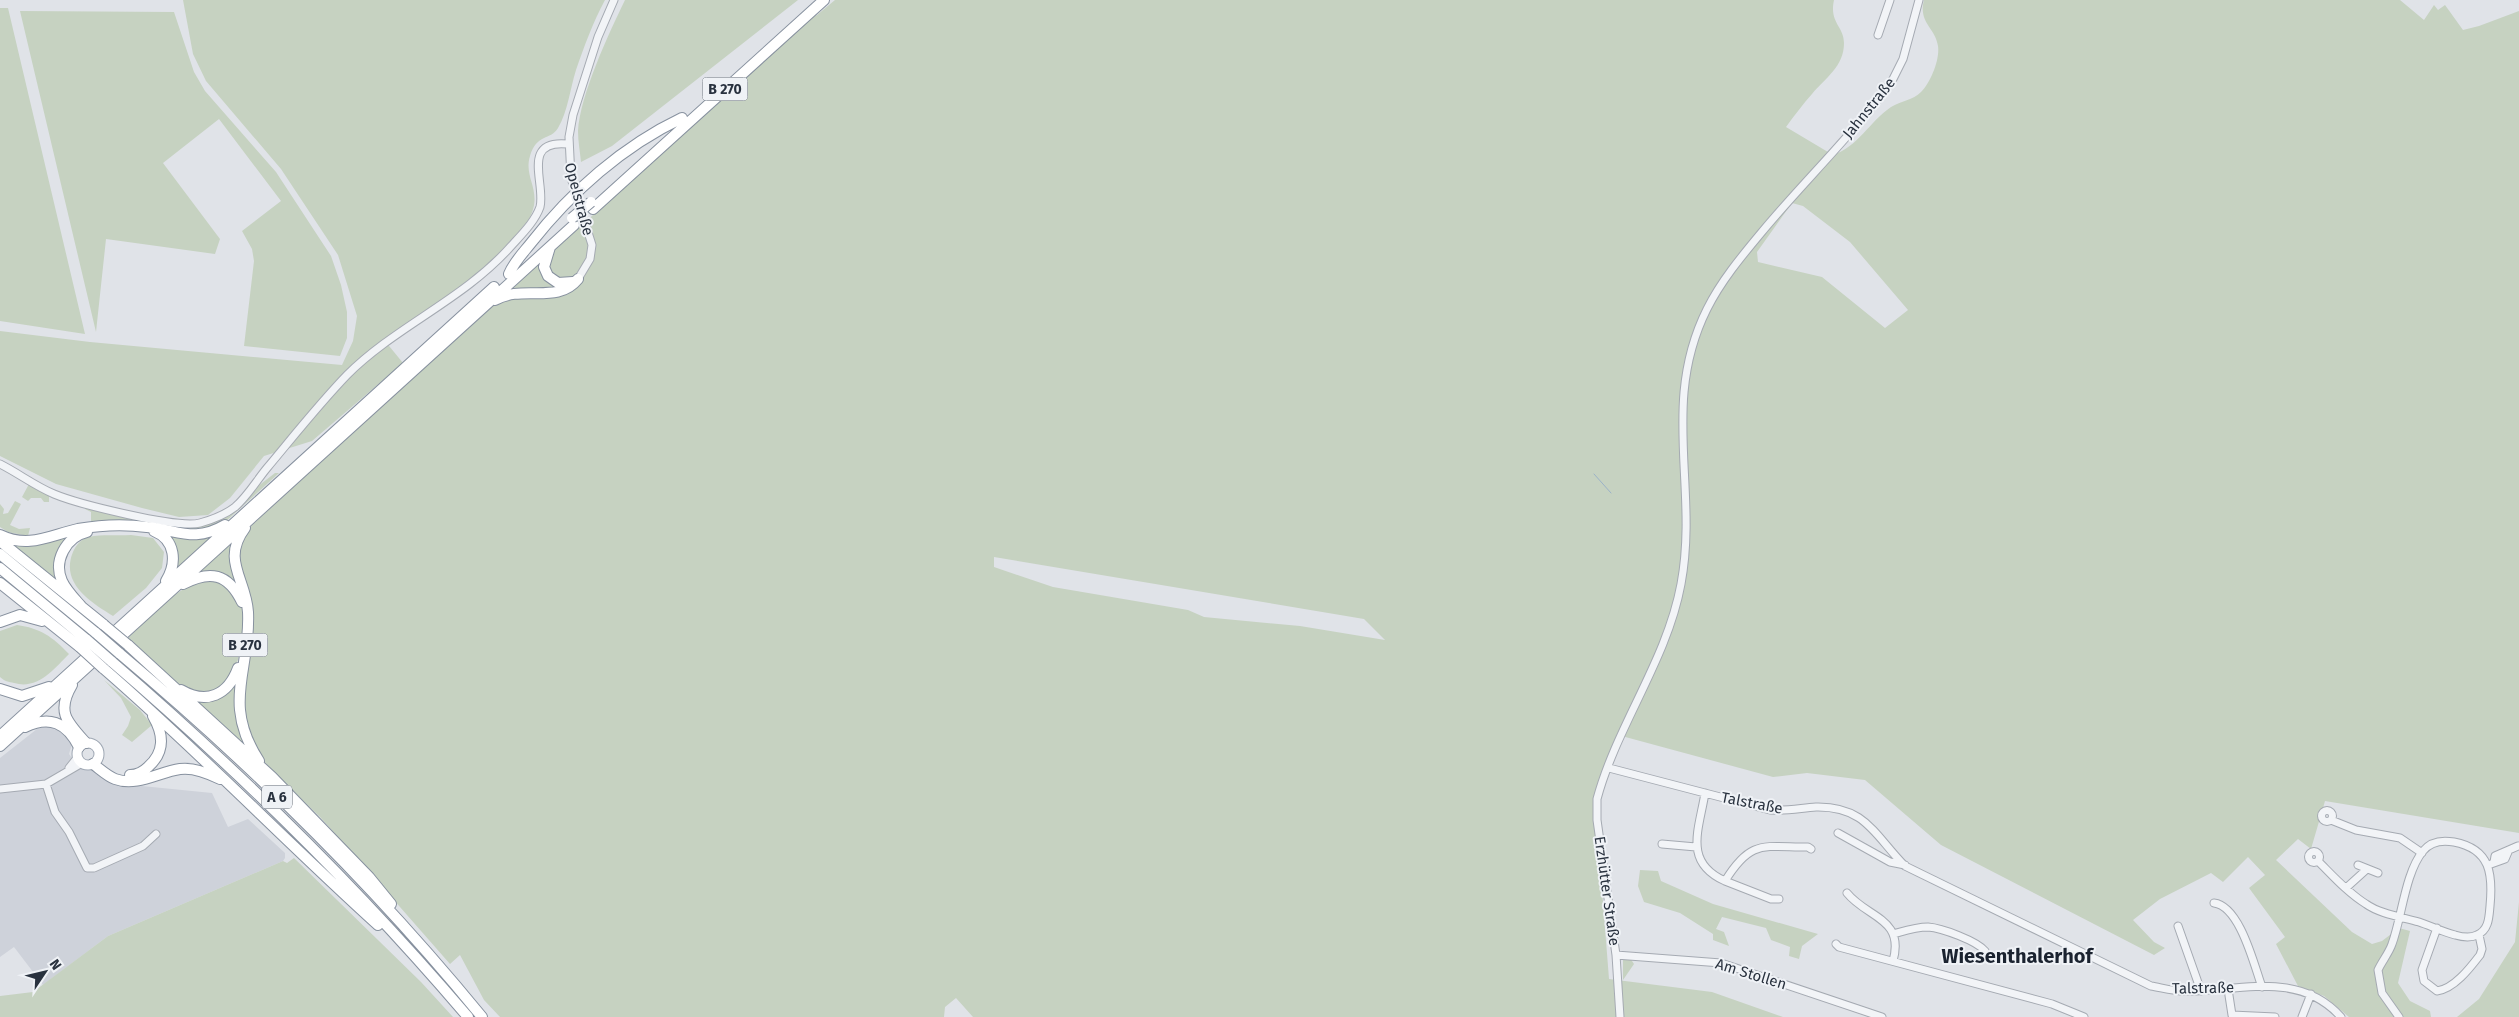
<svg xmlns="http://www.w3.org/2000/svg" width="2519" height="1017" font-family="'Fira Sans',sans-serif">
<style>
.built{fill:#ced2da}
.green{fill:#c6d2c1;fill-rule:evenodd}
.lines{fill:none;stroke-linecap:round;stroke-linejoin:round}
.stream{stroke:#9bb2c8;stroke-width:1}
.minor-casing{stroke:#a5aab2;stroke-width:9}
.major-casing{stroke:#9fa8b4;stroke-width:11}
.highway-casing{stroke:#87919f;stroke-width:12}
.minor{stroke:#f2f4f7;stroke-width:7}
.major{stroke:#fff;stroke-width:9}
.highway{stroke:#fff;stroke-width:10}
.highway-bridge-casing{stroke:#87919f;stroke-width:12;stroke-linecap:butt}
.highway-bridge{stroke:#fff;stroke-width:10}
.labels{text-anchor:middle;stroke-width:4;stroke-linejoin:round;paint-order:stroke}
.shield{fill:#eff2f6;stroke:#646c76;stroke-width:1}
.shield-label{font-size:14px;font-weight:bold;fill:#29323f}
.street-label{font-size:15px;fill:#29323f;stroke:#eff2f6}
.district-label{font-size:20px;font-weight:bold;fill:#1b2330;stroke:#eff2f6}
</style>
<rect width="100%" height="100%" fill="#e0e3e8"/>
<path class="built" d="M50,726L61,729L72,744L69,754L78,766L92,768L122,784L212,793L228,827L248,819L285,853V858L283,861L108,936L43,985L14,947L0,957V758L37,729Z"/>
<path class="green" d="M183,0H605C593,22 584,47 576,70C570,89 568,111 558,128C550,141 537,133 530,156C523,179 544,191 529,219C524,226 518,233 512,239C477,281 430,311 385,341L403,363L312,441L264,456L230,498L208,515L179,517L142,508L56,484L0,456V331L90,342L342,365L353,341L357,316L338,255L281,169L206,81L193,54Z
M625,0H798L612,146L581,162C580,152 578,141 578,131C580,95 609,33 625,0Z
M835,0H1834C1829,23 1844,26 1844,43C1844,67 1825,78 1812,94C1803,104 1794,116 1786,127L1833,155C1859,146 1869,122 1891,107C1901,101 1913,100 1921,92C1931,82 1940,59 1938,46C1935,27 1918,23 1924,0H2400L2424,20L2434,5L2438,10L2445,5L2463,30L2479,26L2519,11V833L2325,801L2311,849L2298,839L2276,860L2352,932L2372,944L2382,941L2399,928L2410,931L2398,983L2410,1001L2430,1011L2431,1017H2349L2324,996L2298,986L2276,944L2285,937L2249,888L2265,875L2248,857L2223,882L2211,873L2160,899L2133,920L2154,942L2165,948L2154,955L1941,845L1865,780L1807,773L1773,777L1618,735L1601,775L1593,809L1601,877L1609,979L1712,992L1783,1017H973L956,998L945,1007L944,1017H500L484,1000L460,955L450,964L371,874L320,817L271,770L253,747L241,712L250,623L241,577L239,542L251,526L431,359L441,353L810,18L817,15ZM1792,203L1803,206L1850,242L1908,310L1885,328L1822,277L1758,262L1757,252ZM994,557L1364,619L1385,640L1300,626L1204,617L1188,610L1053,587L994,567Z
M0,8H8L85,334L0,321Z
M20,11L174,12L194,72L205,91L276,172L331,256L341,285L347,312V338L340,356L244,346L254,261L252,249L242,231L281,201L219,119L163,163L220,239L215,254L106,239L96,332Z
M275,473H279L223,524L189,533L159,523L212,522Z
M29,484L49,494V502H44L41,498H31L28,501L22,497Z
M15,501L21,504L10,525L19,529L30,528L28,536L8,532L0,527V504L4,509L3,514L8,513Z
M86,506L135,518L133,523H91V512L85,509Z
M219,531L172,575L166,534Z
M75,532L63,545L62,587L7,543Z
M237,534V585L195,574Z
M131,535L153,538L164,552L162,568L146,588L113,616C90,602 60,583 73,552C76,545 81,539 89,537C102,534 118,536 131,535Z
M206,579C211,580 220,580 225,583C230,587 239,598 241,604C249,631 238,698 200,693C178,691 143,653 128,638C152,616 174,588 206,579Z
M17,625C40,628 53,637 69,654C54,669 38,690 14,683C9,682 4,681 0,677V631Z
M104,680L140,710L152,725L132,742L122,735L128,726L131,717L121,698Z
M237,683L251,754L193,700Z
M294,858L421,982L453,1017H0V996L33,992L108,936L283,861L287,863Z
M1640,870L1658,871L1661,881L1713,904L1818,934L1802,946L1799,959L1789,956L1790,947L1771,940L1766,928L1722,917L1716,929L1724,932L1729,946L1713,940V934L1680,913L1644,902L1638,886Z
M2519,902V1017H2457L2479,999L2515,942Z
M1623,958H1630L1634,964L1623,980Z"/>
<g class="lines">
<path class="stream" d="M1594,474L1611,493"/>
<defs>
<path id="minor" d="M1878,35L1890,0
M578,279L590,259L592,245L571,178L569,137L573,115L598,37L614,0
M0,464C18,473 35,486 54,494C78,504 178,529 200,523C211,520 226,514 235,507C247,497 257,480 267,468C293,437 319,404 347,375C397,325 464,300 513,244C523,233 535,221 540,207C546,184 520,139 568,144
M69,768L77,758
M1609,768L1770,810C1786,811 1801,808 1816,807C1866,806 1875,836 1905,866L2151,986C2163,988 2176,992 2189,991C2242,990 2300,971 2341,1017
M46,784L55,812L69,832L87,868H94L143,846L156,834
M0,789L46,784L82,763
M1705,793C1699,830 1683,862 1725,881C1751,839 1763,847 1808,847L1811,849
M2321.5 816a5.5 5.5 0 1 1 11 0a5.5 5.5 0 1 1-11 0Z
M2331,820L2356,830L2400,838L2422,853
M1838,833L1890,862L1905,865
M1662,844L1696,847
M2308.5 857a5.5 5.5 0 1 1 11 0a5.5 5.5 0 1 1-11 0Z
M2318,861C2333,876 2348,893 2366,904C2380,914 2402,917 2419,922C2431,926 2443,932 2455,935C2462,937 2471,938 2477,935C2489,930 2489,917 2490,906C2493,875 2491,849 2454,842C2443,840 2431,841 2423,851C2405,873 2402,917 2392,944C2389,953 2382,961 2378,970L2382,993L2399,1017
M2494,862L2495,856L2518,846
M2491,864L2505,859L2508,852
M2358,865L2378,873
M1725,881L1771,899H1779
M2346,888L2367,869
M1847,893C1867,918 1905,918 1893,961
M2214,903C2240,906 2254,965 2262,987
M2178,926L2201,991
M2437,928L2422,970L2424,981L2437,991C2454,989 2470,968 2480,955L2482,949L2479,935
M1893,934C1904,931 1916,927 1928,927C1942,928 1977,941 1985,951
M1836,944L1839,947L2052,1004L2084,1017
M1616,955L1721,963L1882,1017
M2228,989L2232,1015L2275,1017
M1620,1017L1616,955L1597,820V799C1617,725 1667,660 1681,584C1699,488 1660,403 1707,309C1721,281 1741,257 1761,233C1804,181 1854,134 1893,79L1903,59L1919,0
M2302,1017L2311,994"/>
<path id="major" d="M77 754a11 11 0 1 1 22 0a11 11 0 1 1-22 0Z"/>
<path id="highway" d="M593,209L824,0
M550,247L544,267L548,276L558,283L573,282
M509,274C514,262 523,253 531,243C571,192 623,146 682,118
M495,300C523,284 557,305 578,279
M245,528C221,560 246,579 248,612C251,671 221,702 259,761
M154,531C176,540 177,563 166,581
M0,535C29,549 50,535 78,529C100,525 125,524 147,527C179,530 194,543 225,525
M0,541L104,625
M0,554L96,633
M0,568L87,640
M0,583L80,647
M183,584C210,570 228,573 242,602
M81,606C74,598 66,590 62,581C53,561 66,537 87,532
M0,622L20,615L42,621
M128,645L272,777L369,877L391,904
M119,653C250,763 374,885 482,1017
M111,661C238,770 359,889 468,1017
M103,668C198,750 285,841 378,925
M72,685C56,712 67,722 86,743
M0,689L22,696L49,687
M181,690C207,705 228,695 238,668
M25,727C50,715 67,723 79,747
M0,736L494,287
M0,746L574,225
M93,764C100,769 107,776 115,779C137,787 159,772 180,769C194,767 208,773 220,779
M130,775C137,775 143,772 148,767C165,752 164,735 153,716"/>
</defs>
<use href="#minor" class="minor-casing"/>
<use href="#major" class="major-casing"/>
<use href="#highway" class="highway-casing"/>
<use href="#minor" class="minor"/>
<use href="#major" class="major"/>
<use href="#highway" class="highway"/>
<defs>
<path id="highway-bridge" d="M572,218L591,202
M104,625L128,645
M96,633L119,653
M87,640L111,661
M80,647L103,668"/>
</defs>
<use href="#highway-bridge" class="highway-bridge-casing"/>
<use href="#highway-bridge" class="highway-bridge"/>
</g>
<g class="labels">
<g class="shield">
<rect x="702.5" y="77.5" width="45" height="23" rx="4"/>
<rect x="222.5" y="633.5" width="45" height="23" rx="4"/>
<rect x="262" y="785.5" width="30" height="23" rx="4"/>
</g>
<g class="shield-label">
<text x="725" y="94">B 270</text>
<text x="245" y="650">B 270</text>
<text x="277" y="802">A 6</text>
</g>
<g class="street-label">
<text transform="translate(1869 108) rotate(-51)" y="5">Jahnstraße</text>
<text transform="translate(579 199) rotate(75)" y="5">Opelstraße</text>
<text transform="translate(1752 803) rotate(11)" y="5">Talstraße</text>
<text transform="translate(1607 891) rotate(82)" y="5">Erzhütter Straße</text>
<text transform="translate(1751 974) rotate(17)" y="5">Am Stollen</text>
<text transform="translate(2203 988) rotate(-1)" y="5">Talstraße</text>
</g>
<g class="district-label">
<text x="2017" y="963">Wiesenthalerhof</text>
</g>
</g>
<g transform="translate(45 972) rotate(55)" stroke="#eff2f6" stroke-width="4" paint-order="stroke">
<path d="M0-4L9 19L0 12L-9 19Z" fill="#29323f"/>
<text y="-8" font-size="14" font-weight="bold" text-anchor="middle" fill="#29323f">N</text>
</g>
</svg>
